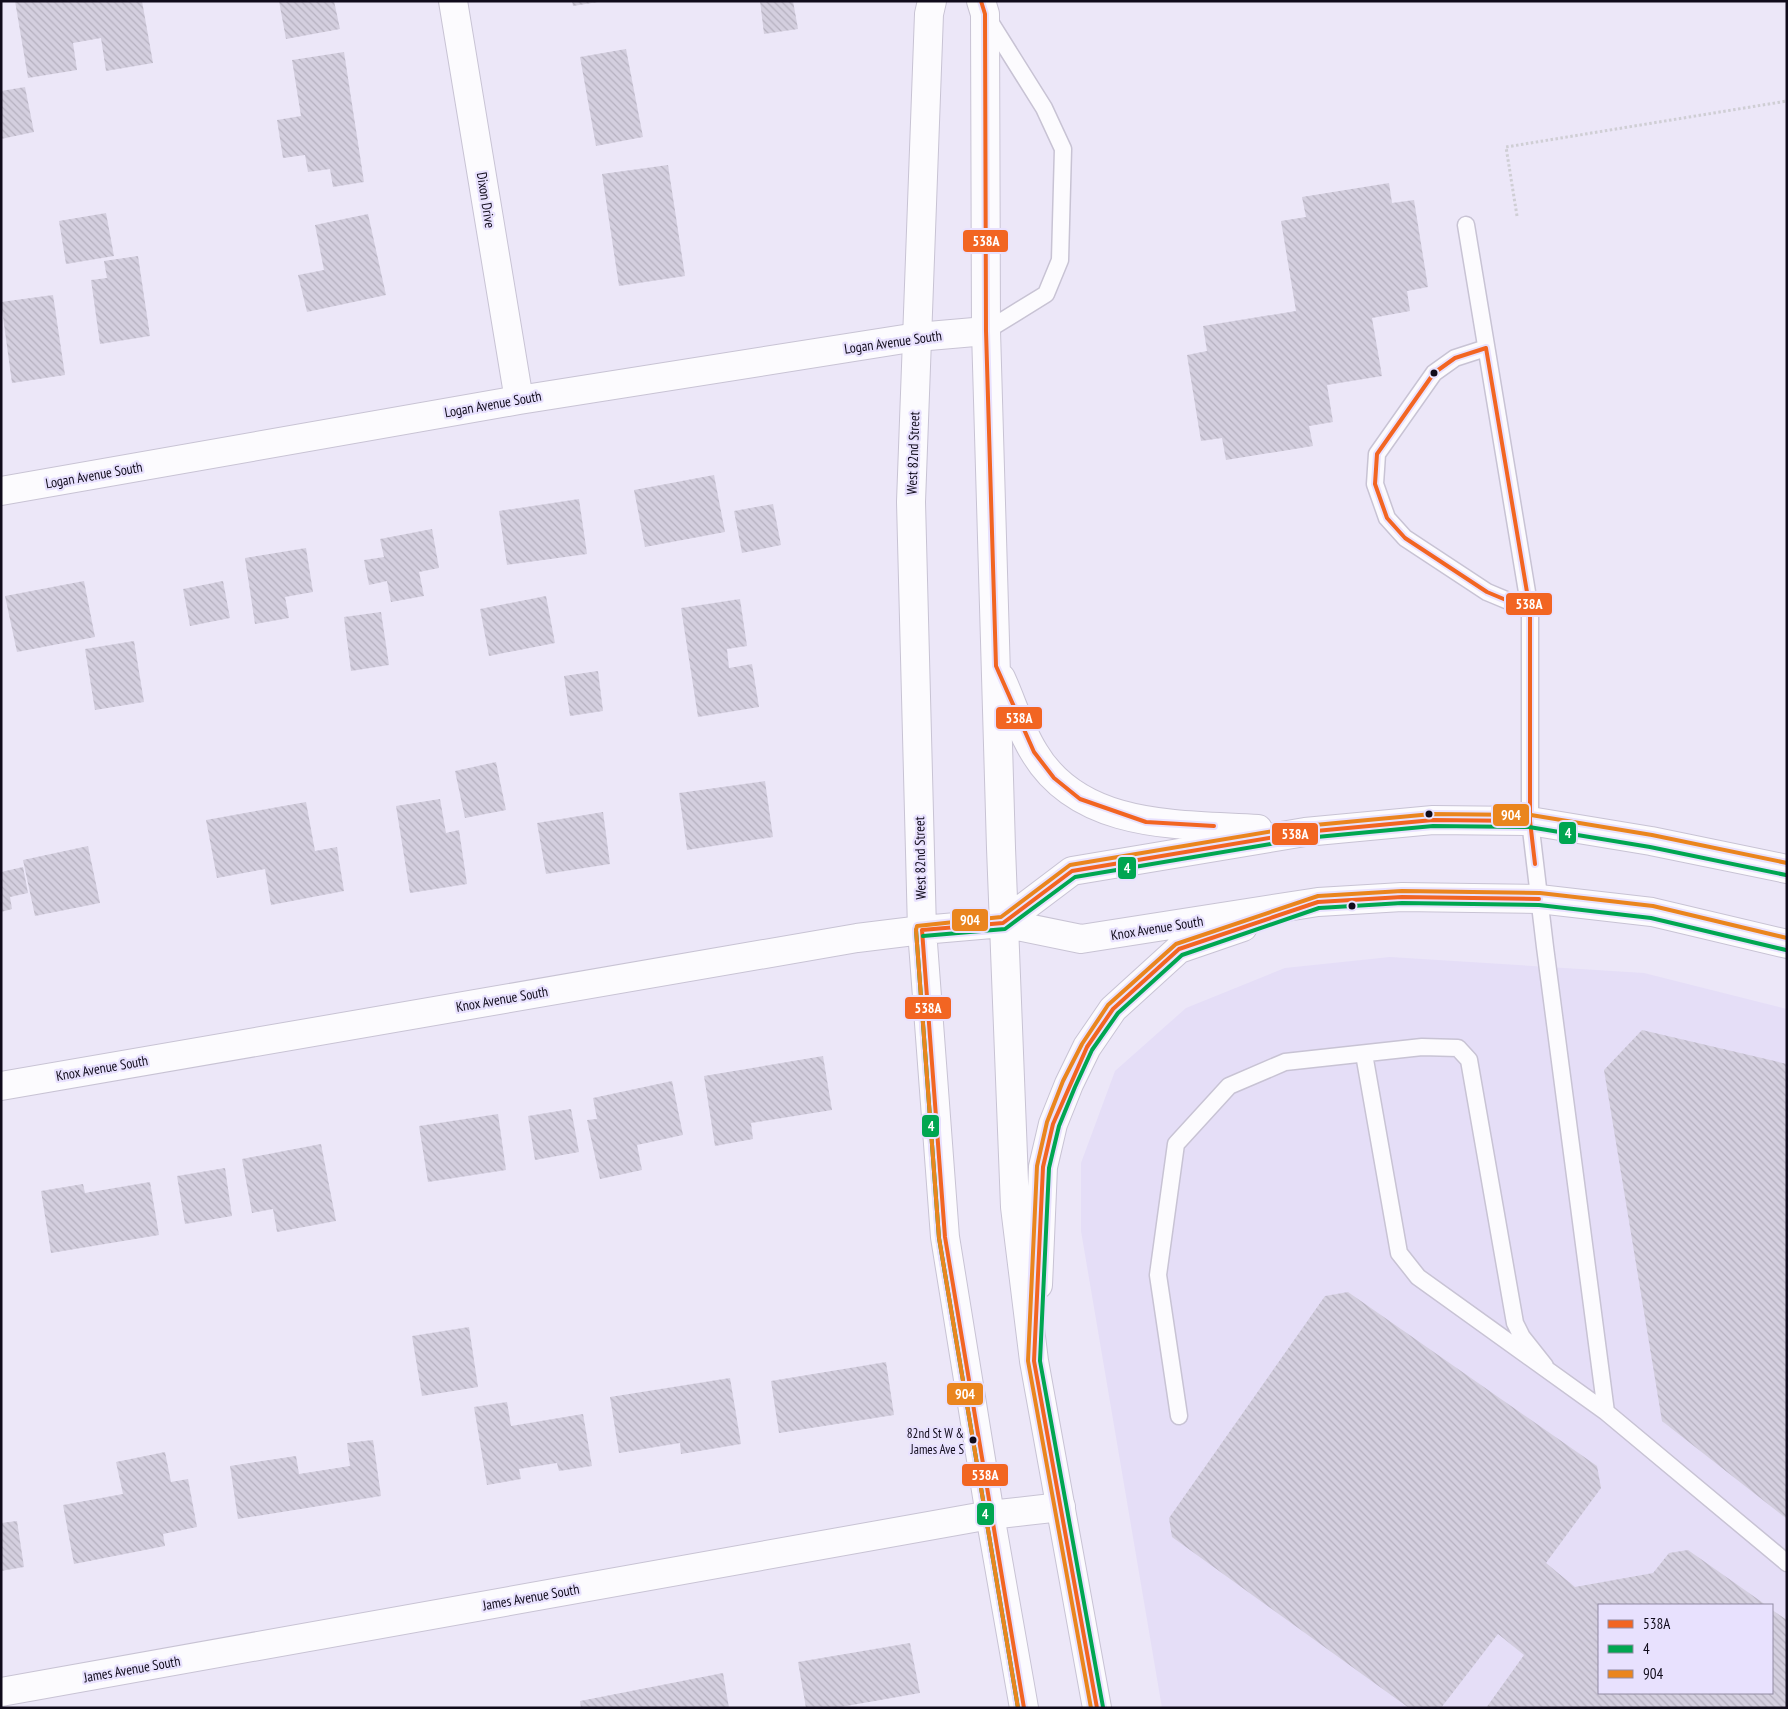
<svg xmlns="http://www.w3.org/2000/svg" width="1788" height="1709" font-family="'PT Sans Narrow',sans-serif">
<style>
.built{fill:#e5def7;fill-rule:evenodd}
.building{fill:url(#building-back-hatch)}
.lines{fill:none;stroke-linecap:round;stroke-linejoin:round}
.service-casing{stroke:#c8c3d4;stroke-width:19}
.minor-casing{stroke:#c8c3d4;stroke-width:30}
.tertiary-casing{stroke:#c8c3d4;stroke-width:30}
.path{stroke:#cfced4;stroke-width:3;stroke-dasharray:2.5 2.5;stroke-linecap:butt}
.service{stroke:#fcfbfe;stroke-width:16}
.minor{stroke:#fcfbfe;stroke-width:28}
.tertiary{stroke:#fcfbfe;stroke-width:28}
.bus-1-casing{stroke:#e8e1fe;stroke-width:8}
.bus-2-casing{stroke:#e8e1fe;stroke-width:8}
.bus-3-casing{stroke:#e8e1fe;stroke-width:8}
.bus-1{stroke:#f26522;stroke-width:4}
.bus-2{stroke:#00a651;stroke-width:4}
.bus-3{stroke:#ea851e;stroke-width:4}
.bus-dot{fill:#100b1b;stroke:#e8e1fe;stroke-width:2}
.labels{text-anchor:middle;stroke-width:4.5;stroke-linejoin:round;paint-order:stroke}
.bus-label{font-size:13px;fill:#100b1b;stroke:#e8e1fe;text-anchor:end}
.street-label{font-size:14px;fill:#100b1b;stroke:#e8e1fe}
.line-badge{stroke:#e8e1fe;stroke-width:2}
.badge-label{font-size:14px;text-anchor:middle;font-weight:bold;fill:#fff}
</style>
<defs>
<pattern id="building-back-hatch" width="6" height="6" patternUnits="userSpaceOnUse" patternTransform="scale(1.25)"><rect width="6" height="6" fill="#d4cfdf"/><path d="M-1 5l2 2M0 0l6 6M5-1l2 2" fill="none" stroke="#b5b0bf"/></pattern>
</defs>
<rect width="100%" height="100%" fill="#ece7f8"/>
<path class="built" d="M1390,957L1644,973L1787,1009V1708H1162L1081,1231V1163L1115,1071L1186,1008L1285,968ZM1599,1605H1772V1693H1599Z"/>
<path class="building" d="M15,1H142L153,63L106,71L101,38L73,43L77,70L28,78Z
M279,1H334L340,29L286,39Z
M572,1H598V2L573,6Z
M760,1H793L798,29L764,34Z
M626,49L643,137L596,146L580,57Z
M344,52L364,182L333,187L330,169L308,172L305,155L283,158L277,120L301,116L292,60Z
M25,87L34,132L1,139V91Z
M668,165L685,276L619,286L602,174Z
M1389,183L1392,203L1414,200L1428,287L1407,291L1410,311L1372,318L1382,376L1327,385L1333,422L1309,426L1313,446L1226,460L1222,438L1201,441L1187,355L1207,351L1203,326L1296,311L1281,221L1306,217L1302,197Z
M106,213L114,256L66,264L59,221Z
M368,214L386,295L307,312L298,275L324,270L315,225Z
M138,256L150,336L100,344L91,280L107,278L104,261Z
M53,295L65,375L12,383L1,302Z
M714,475L725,532L645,547L634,490Z
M579,499L587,554L507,565L499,511Z
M773,504L781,545L742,553L734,511Z
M432,529L439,568L419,572L424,596L391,602L387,581L369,585L364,560L384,557L380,539Z
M306,548L313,592L285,597L289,618L255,624L245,558Z
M84,581L95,637L17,652L5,596Z
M223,581L230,618L190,626L183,589Z
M546,596L555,643L489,656L480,609Z
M740,599L747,646L727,649L729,668L752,664L759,707L698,717L681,608Z
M381,612L389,665L351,671L344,617Z
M134,641L144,702L95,710L85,649Z
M598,671L603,711L570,716L564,676Z
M496,762L506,810L465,818L455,771Z
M765,781L773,837L687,850L679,793Z
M440,799L446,833L459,830L467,884L410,893L396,806Z
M306,802L315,851L337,847L344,891L271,905L265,869L217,878L206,820Z
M603,812L610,864L546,874L537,823Z
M88,846L100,903L35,916L23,860Z
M23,867L28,893L10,897L12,909L1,912V872Z
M1642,1030L1787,1064V1519L1662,1421L1604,1070Z
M823,1056L832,1110L751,1123L753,1139L715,1146L704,1076Z
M672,1081L683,1135L637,1145L642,1170L600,1179L587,1120L597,1119L593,1098Z
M571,1109L579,1152L535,1160L528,1116Z
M498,1114L506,1170L428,1182L419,1126Z
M321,1144L336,1221L277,1232L273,1209L252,1213L242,1159Z
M225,1168L232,1216L185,1224L177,1176Z
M150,1182L159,1235L51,1253L41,1191L83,1184L85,1193Z
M1348,1292L1597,1466L1601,1488L1546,1563L1575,1587L1653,1573L1669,1553L1688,1550L1766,1605H1599V1693H1772V1610L1787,1620V1708H1486L1524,1655L1498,1634L1441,1708H1409L1172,1537L1169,1518L1325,1296Z
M469,1327L478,1387L422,1396L412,1336Z
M886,1362L894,1415L779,1433L771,1381Z
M730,1378L741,1444L681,1454L680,1443L619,1453L610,1397Z
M507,1402L511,1426L583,1414L592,1466L559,1471L557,1463L519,1469L521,1479L487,1485L474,1407Z
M373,1440L381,1496L238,1519L230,1466L296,1456L299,1474L350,1466L347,1443Z
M165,1452L171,1482L188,1479L197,1527L163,1534L165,1546L74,1564L63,1505L123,1494L116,1462Z
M17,1521L24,1567L1,1571V1523Z
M910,1643L920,1693L835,1708H806L798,1662Z
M723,1673L729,1708H581L580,1701Z"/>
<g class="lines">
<defs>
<path id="service" d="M1466,225L1530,610V821L1545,947L1606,1412L1787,1563
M986,331L1046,294L1060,260L1063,149L1044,108L987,17
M1486,348L1455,358L1434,373L1377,454L1375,484L1387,518L1405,538L1487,592L1530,610
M1364,1054L1399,1253L1418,1277L1606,1412
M1179,1416L1158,1275L1176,1144L1229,1086L1285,1062L1422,1047L1458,1048L1469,1060L1515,1323L1522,1337L1545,1366"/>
<path id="minor" d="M453,1L519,400
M1,491L519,400L917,337L986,331
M1,1086L857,938L922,930
M1,1692L990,1515L1061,1507"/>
<path id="tertiary" d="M932,1L929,14L911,502L922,930L945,1237L990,1515L1024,1708
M981,1L985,14L986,331L1001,848L1015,1207L1034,1361L1097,1708
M1001,678C1012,702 1020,730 1034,752C1080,830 1180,824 1258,829
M1003,923L1072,871L1305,832L1433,820L1530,821L1651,841L1787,869
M922,930L1003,923L1081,939L1318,902L1402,897L1539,899L1652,912L1787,944
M1038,1285L1043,1167L1053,1124L1069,1084L1087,1047L1113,1009L1179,949L1243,927"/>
</defs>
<use href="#service" class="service-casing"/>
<use href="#minor" class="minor-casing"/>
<use href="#tertiary" class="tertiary-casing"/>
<path class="path" d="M1517,216L1506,147L1787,101"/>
<use href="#service" class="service"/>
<use href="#minor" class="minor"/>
<use href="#tertiary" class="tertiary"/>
<defs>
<path id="bus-1" d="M981,1L985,14L986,331L996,666L1034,752L1054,778L1080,799L1146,822L1214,826
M1486,348L1530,610V821L1535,864
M1486,348L1455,358L1434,373L1377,454L1375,484L1387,518L1405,538L1487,592L1530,610
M1024,1708L945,1237L922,930L1003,923L1072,871L1305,832L1433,820L1530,821
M1097,1708L1034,1361L1043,1167L1053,1124L1087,1047L1113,1009L1179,949L1318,902L1402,897L1539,899"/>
<path id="bus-2" d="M916,930L939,1238L1018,1708
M923,936L1005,929L1075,877L1306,838L1433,826L1529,827L1650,847L1786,875
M1103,1707L1040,1361L1049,1168L1059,1126L1075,1087L1092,1050L1118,1013L1182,955L1319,908L1402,903L1539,905L1651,918L1786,950"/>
<path id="bus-3" d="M1018,1708L939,1238L916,930L917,926L1001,917L1070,865L1304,826L1432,814L1531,815L1652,835L1787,863
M1091,1708L1028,1361L1037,1166L1047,1122L1063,1081L1082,1044L1108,1005L1176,944L1318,896L1402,891L1540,893L1653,906L1787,938"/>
</defs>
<use href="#bus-1" class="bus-1-casing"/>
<use href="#bus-2" class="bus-2-casing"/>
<use href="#bus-3" class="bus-3-casing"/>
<use href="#bus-1" class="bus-1"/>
<use href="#bus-2" class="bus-2"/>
<use href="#bus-3" class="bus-3"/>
</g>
<g class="bus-dot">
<circle cx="1434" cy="373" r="4.5"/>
<circle cx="1429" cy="814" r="4.5"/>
<circle cx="1352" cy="906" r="4.5"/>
<circle cx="973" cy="1440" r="4.5"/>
</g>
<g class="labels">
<g class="bus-label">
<text x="964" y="1438">82nd St W &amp;<tspan x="964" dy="16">James Ave S</tspan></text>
</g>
<g class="street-label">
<text transform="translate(486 200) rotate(81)" y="5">Dixon Drive</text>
<text transform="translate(893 342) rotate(-8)" y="5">Logan Avenue South</text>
<text transform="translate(493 404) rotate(-10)" y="5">Logan Avenue South</text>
<text transform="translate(913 453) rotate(-88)" y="5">West 82nd Street</text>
<text transform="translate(94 475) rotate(-10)" y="5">Logan Avenue South</text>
<text transform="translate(920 858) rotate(-91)" y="5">West 82nd Street</text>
<text transform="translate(1157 928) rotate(-9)" y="5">Knox Avenue South</text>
<text transform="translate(502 999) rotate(-10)" y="5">Knox Avenue South</text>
<text transform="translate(102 1068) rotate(-10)" y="5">Knox Avenue South</text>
<text transform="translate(531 1597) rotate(-10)" y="5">James Avenue South</text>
<text transform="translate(132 1669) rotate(-10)" y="5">James Avenue South</text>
</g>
</g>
<g class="line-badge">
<rect x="962" y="229" width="47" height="24" rx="5" fill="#f26522"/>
<rect x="1505" y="592" width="48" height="24" rx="5" fill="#f26522"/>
<rect x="995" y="706" width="48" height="24" rx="5" fill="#f26522"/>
<rect x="1492" y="803" width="38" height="24" rx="5" fill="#ea851e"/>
<rect x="1558" y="821" width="19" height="24" rx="5" fill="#00a651"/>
<rect x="1271" y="822" width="48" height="24" rx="5" fill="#f26522"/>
<rect x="1117" y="856" width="20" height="24" rx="5" fill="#00a651"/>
<rect x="951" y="908" width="38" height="24" rx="5" fill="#ea851e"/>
<rect x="904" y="996" width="48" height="24" rx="5" fill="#f26522"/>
<rect x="921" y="1114" width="19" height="24" rx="5" fill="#00a651"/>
<rect x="946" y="1382" width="38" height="24" rx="5" fill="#ea851e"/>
<rect x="961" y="1463" width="48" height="24" rx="5" fill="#f26522"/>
<rect x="976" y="1502" width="19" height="24" rx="5" fill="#00a651"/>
</g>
<g class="badge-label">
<text x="986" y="246">538A</text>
<text x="1529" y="609">538A</text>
<text x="1019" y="723">538A</text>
<text x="1511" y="820">904</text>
<text x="1568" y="838">4</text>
<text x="1295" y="839">538A</text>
<text x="1127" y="873">4</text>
<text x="970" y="925">904</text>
<text x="928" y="1013">538A</text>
<text x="931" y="1131">4</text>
<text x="965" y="1399">904</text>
<text x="985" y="1480">538A</text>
<text x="985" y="1519">4</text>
</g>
<rect width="1788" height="1709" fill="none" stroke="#100b1b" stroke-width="5"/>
<rect x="1598" y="1604" width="175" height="90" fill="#e8e1fe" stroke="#928ba3"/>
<rect x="1608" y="1620" width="25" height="8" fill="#f26522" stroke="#928ba3"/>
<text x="1643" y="1629" font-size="15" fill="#100b1b">538A</text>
<rect x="1608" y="1645" width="25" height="8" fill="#00a651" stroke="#928ba3"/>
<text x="1643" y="1654" font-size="15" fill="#100b1b">4</text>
<rect x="1608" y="1670" width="25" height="8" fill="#ea851e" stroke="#928ba3"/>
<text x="1643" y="1679" font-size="15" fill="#100b1b">904</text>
</svg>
